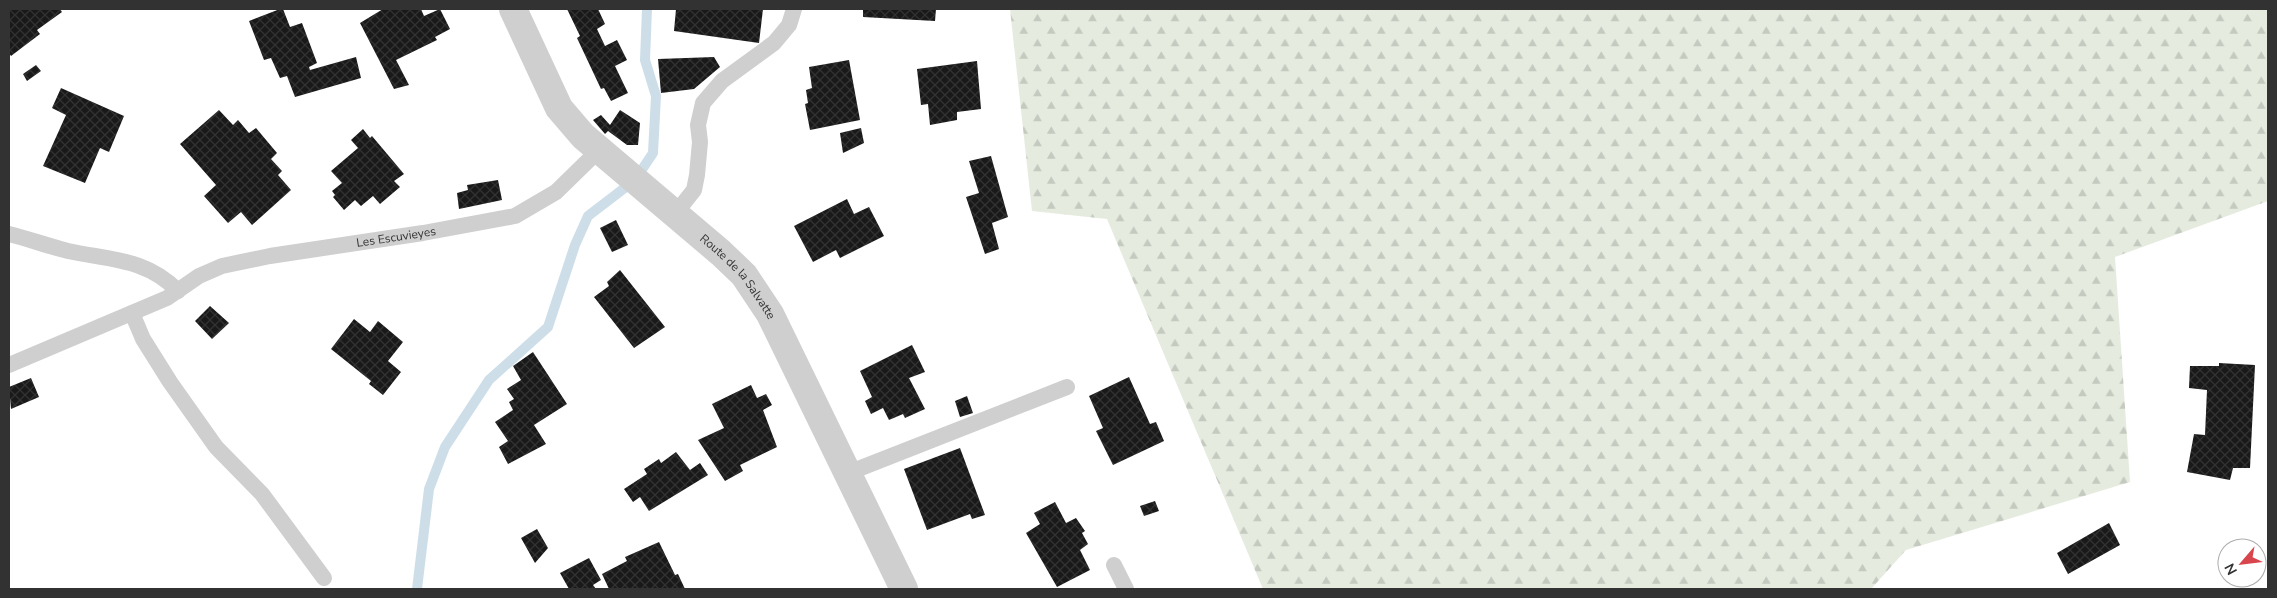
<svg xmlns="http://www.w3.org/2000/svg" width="2277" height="598" font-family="'Nunito Sans',sans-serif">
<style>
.forest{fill:url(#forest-firs)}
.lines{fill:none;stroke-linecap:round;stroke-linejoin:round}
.stream{stroke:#cedee9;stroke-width:10}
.building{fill:url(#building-cross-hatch)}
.service{stroke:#cfcfcf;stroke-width:16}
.minor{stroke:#cfcfcf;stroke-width:28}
.labels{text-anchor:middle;stroke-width:5;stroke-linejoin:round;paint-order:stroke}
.street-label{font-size:12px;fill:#323232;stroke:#fff}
</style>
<defs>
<pattern id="forest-firs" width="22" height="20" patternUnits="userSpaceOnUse" patternTransform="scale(1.25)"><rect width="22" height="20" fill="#e5ebdf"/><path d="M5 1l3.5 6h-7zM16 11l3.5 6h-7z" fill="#c5cac0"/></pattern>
<pattern id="building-cross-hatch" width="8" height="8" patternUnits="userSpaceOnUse" patternTransform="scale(1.25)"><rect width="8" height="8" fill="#191919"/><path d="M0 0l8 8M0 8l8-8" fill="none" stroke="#323232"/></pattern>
</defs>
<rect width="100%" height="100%" fill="#fff"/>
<path class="forest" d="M1010,9H2268V201L2115,257L2130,482L1906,550L1871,589H1263L1107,219L1032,211Z"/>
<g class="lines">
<path class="stream" d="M417,589L429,489L445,447L489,380L548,327L575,245L588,216L635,180L653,153L656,96L645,60L647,9"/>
</g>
<path class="building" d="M9,9H60L62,12L37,30L40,34L11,56L9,53Z
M280,9H283L290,27L302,23L317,63L309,67L310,70L356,57L361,78L295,97L287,76L280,78L271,58L264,60L249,21Z
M383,9H421L424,16L440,9L450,29L435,37L437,40L396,60L409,85L394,89L360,23Z
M567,9H598L605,24L597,29L605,46L617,40L627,60L615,66L628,93L611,101L604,88L601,89L577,38L580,36Z
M676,9H763L759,43L674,31Z
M863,9H936L935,21L863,17Z
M714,57L720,67L694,89L661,93L658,59Z
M849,60L860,120L810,130L805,104L808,103L806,90L812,88L809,67Z
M977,61L981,109L957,112V120L930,125L928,104L921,105L917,69Z
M36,65L41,71L27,81L23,74Z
M61,88L124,116L109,152L100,148L85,183L43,166L66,115L52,108Z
M219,110L233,125L238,120L249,133L256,128L277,153L271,159L282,171L278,175L291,190L252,225L241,212L228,223L204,196L216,185L180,144Z
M620,110L640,123L638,145H627L608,131L605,134L593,120L601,115L610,125Z
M861,128L864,143L843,153L840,133Z
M363,129L370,138L372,136L404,174L394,181L400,187L380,204L373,196L361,206L355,200L344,210L333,197L335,195L332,191L342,183L331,171L358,148L351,140Z
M991,156L1008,217L992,223L999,249L985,254L966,197L979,193L969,161Z
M498,180L502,200L459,209L457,193L468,190L467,185Z
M847,199L854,214L869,207L884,236L840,258L836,250L813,262L794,226Z
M616,220L628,245L612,252L600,228Z
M620,270L665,327L634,348L594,297L609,286L607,282Z
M210,306L229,323L212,339L195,321Z
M354,319L370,332L378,321L403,342L388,361L401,372L383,395L369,384L371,381L331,349Z
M912,345L925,372L909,378L925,409L905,418L903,414L889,420L883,408L871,414L865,401L872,397L860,371Z
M533,352L567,404L534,425L546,444L508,464L499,447L508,441L495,422L513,410L509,402L514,399L507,389L521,380L513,366Z
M2219,363L2255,365L2250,468H2233L2230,480L2187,472L2194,434L2205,435L2207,390L2189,388L2190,366H2219Z
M1129,377L1150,424L1156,422L1164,441L1113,465L1096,431L1103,428L1089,396Z
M31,378L39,397L11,409L9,387Z
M751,385L757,398L766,394L772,405L763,410L777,447L740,465L743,471L725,481L698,440L724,428L712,404Z
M967,396L973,413L960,417L955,401Z
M960,448L985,515L972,519L970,514L927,530L904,469Z
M676,452L690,470L700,463L708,475L649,511L640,497L633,502L624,489L647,474L644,469L659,459L661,463Z
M1155,501L1159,511L1144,516L1140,506Z
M1055,502L1066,523L1076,518L1085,531L1082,533L1088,544L1080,550L1090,570L1057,587L1026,533L1040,524L1034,513Z
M2109,523L2120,545L2068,574L2057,553Z
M537,529L548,548L535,563L521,538Z
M659,542L675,575L678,574L685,589H609L602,574L627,561L625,557Z
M589,558L601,580L593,585L596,589H569L560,573Z"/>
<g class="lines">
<g class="service">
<path d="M675,214L694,190L697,175L700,142L698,125L703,103L722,81L774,43L789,25L794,9"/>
<path d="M9,234C29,239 48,246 68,251C109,260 146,258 178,291"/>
<path d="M132,313L143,339L170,382L216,447L262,494L324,578"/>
<path id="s1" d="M9,365L167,298L199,276L222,266L270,256L423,233L515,216L556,192L599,150"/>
<path d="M848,473L1067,387"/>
<path d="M1114,565L1126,589"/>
</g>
<path class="minor" id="s2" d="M513,9L559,108L583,136L721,253L744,275L770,314L904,589"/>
</g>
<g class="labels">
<g class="street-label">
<text dy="4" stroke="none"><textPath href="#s1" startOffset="412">Les Escuvieyes</textPath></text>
<text dy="4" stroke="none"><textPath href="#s2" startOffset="356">Route de la Salvatte</textPath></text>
</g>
</g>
<rect width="2277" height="598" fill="none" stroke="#323232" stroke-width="20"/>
<g transform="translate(2242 563) rotate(242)"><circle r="24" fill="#ffffff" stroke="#adadad"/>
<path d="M0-4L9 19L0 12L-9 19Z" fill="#d9454d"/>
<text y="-8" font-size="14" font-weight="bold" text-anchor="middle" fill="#323232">N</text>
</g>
</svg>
